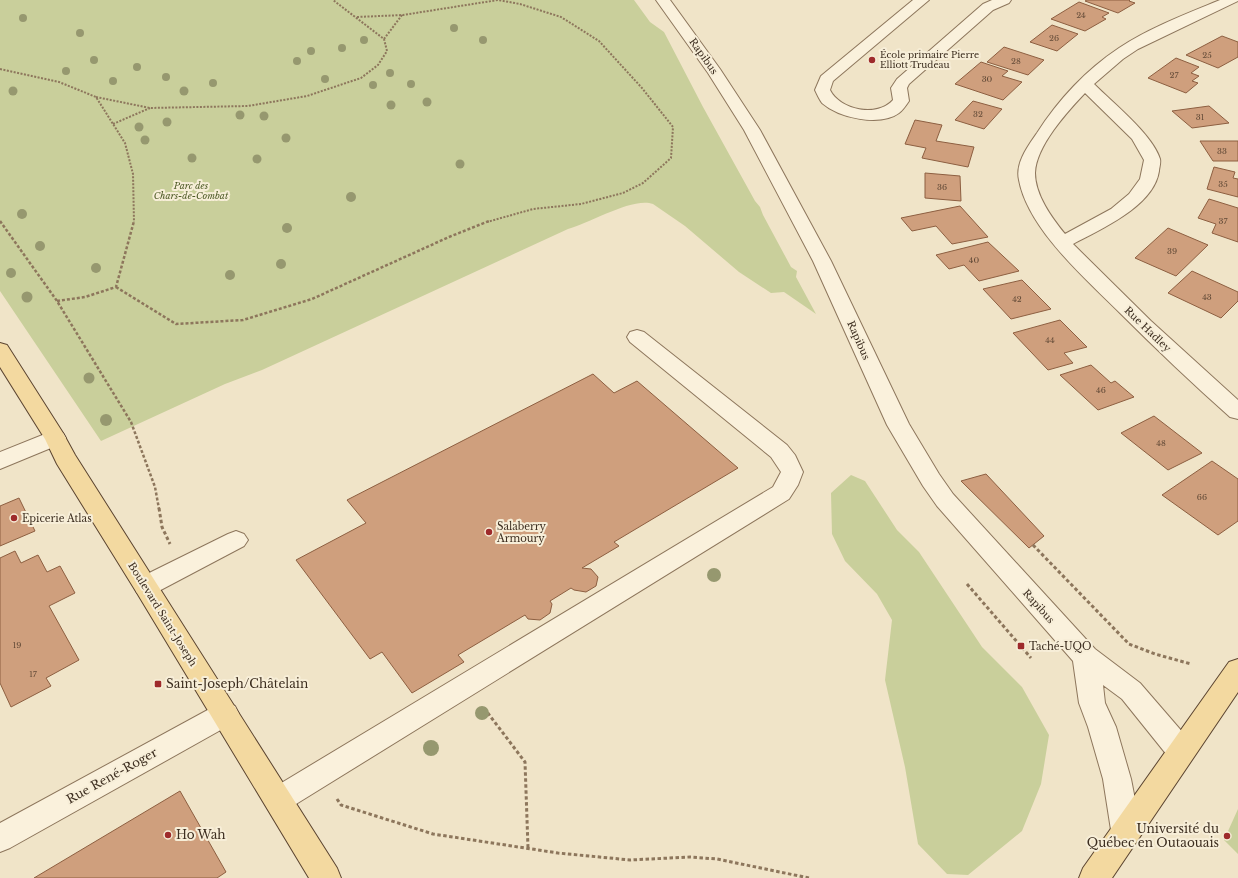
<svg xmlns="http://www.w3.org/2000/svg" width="1238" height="878" font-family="'Libre Baskerville',serif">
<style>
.green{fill:#c9cf9b}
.building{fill:#cf9f7d;stroke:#8d5f41}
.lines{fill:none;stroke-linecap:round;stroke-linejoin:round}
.minor-casing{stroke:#8d765c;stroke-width:2}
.major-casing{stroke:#5b4430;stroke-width:2}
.path-far2{stroke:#8d765c;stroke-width:2;stroke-dasharray:2 1.5;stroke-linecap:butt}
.path-far1{stroke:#8d765c;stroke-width:2.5;stroke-dasharray:3 2;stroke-linecap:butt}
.path{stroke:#8d765c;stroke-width:3;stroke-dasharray:3.5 2.5;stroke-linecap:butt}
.minor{fill:#faf1dc;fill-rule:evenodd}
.major{fill:#f3d9a0;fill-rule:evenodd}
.tree{fill:#96986f}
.poi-dot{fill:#9e2a2b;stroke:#f7eed8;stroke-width:1.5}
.labels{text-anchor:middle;stroke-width:4;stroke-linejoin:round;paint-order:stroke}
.number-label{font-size:8px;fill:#624a37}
.far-poi-label{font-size:9px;fill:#3d2e20;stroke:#f7eed8;text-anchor:start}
.far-park-label{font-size:9px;font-style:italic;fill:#4d5a26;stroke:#f7eed8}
.street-label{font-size:10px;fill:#3d2e20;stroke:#f7eed8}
.poi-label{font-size:10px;fill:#3d2e20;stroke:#f7eed8;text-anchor:start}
.near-poi-label{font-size:12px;fill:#3d2e20;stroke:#f7eed8;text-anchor:start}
.near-street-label{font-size:12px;fill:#3d2e20;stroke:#f7eed8}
</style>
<rect width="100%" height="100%" fill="#f0e4c8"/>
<path class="green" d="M0,0H634L650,22L664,32L703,107L755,201L760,207L763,215L791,267L797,271L796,277L816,314L784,292L771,293L739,272L685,226L653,204C632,197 591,223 568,229L262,370L225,384L101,441L0,291Z
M851,475L865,481L897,530L919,552L982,647L1022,687L1049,735L1041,784L1022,831L968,875L947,874L918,844L905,767L885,680L892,620L877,594L845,561L832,534L831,493Z
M1238,809V854L1224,840Z"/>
<path class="building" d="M1087,0H1130L1129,1L1135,3L1118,13L1085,1Z
M1079,2L1109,13L1102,17L1106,19L1085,31L1051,19Z
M1052,25L1078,34L1057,51L1030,42Z
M1222,36L1238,42V57L1218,68L1186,55Z
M1004,47L1044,60L1028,75L987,62Z
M1176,58L1199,67L1191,73L1199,76L1192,81L1198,83L1186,93L1148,78Z
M981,62L1008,71L1002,76L1022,82L1003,100L955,84Z
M973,101L1002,109L984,129L955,120Z
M1209,106L1229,123L1192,128L1172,111Z
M915,120L942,125L936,141L974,147L968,167L922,158L926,148L905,144Z
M1200,141H1238V161H1213Z
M1214,167L1235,172L1233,178L1238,179V197L1207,189Z
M925,173L960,176L961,201L925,198Z
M1209,199L1238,208V242L1212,233L1216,224L1198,218Z
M960,206L988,237L952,244L936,226L912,231L901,218Z
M1168,228L1208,245L1176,276L1135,258Z
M988,242L1019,271L979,281L964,265L949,269L936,255Z
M1192,271L1238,292V301L1221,318L1168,293Z
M1022,280L1051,309L1011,319L983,289Z
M1060,320L1087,347L1064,353L1073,363L1048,370L1013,333Z
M1091,365L1111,383L1115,381L1134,397L1098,410L1060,375Z
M593,374L614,393L637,381L738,468L614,542L619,546L582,568L591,569L598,577L596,586L586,592L574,590L571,588L550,601L552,604L550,613L540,620L528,619L525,615L458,655L464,662L412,693L382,652L370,659L296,560L366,523L347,500Z
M1154,416L1202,453L1168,470L1121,433Z
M1212,461L1238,479V521L1218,535L1162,495Z
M986,474L1044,536L1029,548L961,481Z
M19,498L35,531L0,546V506Z
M15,551L21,563L38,555L47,572L60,566L75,593L49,606L79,660L46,678L51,686L11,707L0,683V558Z
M180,791L226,872L217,878H34Z"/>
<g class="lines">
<defs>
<path id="minor" d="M656,0H670L720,69L760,130L831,261L909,424L939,474L953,494L1095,649L1140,683L1191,742L1195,751L1191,760L1181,763L1171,760L1122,699L1103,685L1105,703L1116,727L1131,779L1141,830L1136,840L1126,844L1116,840L1111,830L1103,779L1088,727L1079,703L1073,661L937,506L923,486L887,425L813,261L744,130L708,73Z
M913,0H929L833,81L830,90C840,110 877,118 893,100L891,88L897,79L983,4L992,0H1011L1009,3L993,10L909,84L907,88L909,101C906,105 903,110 899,113C880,127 839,118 822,103C819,99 817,94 815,90L821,76Z
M1220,0H1238V1L1138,49L1123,59L1094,84C1112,102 1153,135 1160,159C1161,163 1159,168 1159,171C1154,206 1101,229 1073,244L1151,321L1238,400V419L1230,417C1193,384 1156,349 1120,313C1086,279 1028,229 1019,180C1015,163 1028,146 1037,133C1058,100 1086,70 1119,48C1149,28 1186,14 1220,0ZM1085,93L1132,139L1144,160L1140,179L1129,194L1111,209L1065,234C1052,218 1035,195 1035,173C1036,146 1067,112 1085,93Z
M637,330L644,332L787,445L795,455L803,472L798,485L789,499L288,809L278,813L268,809L264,800L268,791L773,487L781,472L771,457L630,342L627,337L630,332Z
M55,430L63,433L66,438L63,443L0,469V452Z
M236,531L244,534L248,540L244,546L155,593L146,596L137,593L134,586L137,579L228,534Z
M225,702L235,706L239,714L235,722L10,848L0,852V823L215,706Z"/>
<path id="major" d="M0,343L7,345L63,433L75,455L337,868L341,878H309L137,593L57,464L45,439L0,367Z
M1238,659V692L1112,878H1079L1083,868L1229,662Z"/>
</defs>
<use href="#minor" class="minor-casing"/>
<use href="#major" class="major-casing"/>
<path class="path-far2" d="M357,17L403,15L498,0L520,4L561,17L599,41L642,88L673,127L671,158L643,183L623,193L581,204L533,209L487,222
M384,39L402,15
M0,69L59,82L96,97L125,143L133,174L134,222
M96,97L150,108L248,106L307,96L361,78L378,65L387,51L384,39L333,0
M113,124L150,108"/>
<path class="path-far1" d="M0,221L57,301L131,422L155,487L159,509
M116,287L176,324L243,320L312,299L449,237L489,221
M57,301L85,297L116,287L134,221"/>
<path class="path" d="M159,508L162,527L170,544
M1033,545L1129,644L1155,654L1191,664
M967,584L1031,658
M484,708L525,762L528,848
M337,799L341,805L433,834L558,853L630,860L690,857L717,859L809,878"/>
<use href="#minor" class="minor"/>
<use href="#major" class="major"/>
</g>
<g class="tree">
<circle cx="23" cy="18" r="4"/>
<circle cx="454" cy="28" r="4"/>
<circle cx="80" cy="33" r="4"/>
<circle cx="364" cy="40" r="4"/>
<circle cx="483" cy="40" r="4"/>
<circle cx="342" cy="48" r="4"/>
<circle cx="311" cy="51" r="4"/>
<circle cx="94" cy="60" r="4"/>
<circle cx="297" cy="61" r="4"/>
<circle cx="137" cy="67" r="4"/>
<circle cx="66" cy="71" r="4"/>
<circle cx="390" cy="73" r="4"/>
<circle cx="166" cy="77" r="4"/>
<circle cx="325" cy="79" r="4"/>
<circle cx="113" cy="81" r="4"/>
<circle cx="213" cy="83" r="4"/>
<circle cx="411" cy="84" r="4"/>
<circle cx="373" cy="85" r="4"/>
<circle cx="13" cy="91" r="4.5"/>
<circle cx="184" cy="91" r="4.5"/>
<circle cx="427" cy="102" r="4.5"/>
<circle cx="391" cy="105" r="4.5"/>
<circle cx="240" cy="115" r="4.5"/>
<circle cx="264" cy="116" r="4.5"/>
<circle cx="167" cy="122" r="4.5"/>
<circle cx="139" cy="127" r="4.5"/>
<circle cx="286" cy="138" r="4.5"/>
<circle cx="145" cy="140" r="4.5"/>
<circle cx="192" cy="158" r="4.5"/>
<circle cx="257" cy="159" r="4.5"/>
<circle cx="460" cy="164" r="4.5"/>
<circle cx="351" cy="197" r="5"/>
<circle cx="22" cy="214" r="5"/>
<circle cx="287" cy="228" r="5"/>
<circle cx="40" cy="246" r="5"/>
<circle cx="281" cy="264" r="5"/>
<circle cx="96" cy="268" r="5"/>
<circle cx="11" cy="273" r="5"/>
<circle cx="230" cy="275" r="5"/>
<circle cx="27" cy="297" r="5.5"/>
<circle cx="89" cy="378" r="5.5"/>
<circle cx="106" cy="420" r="6"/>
<circle cx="714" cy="575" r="7"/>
<circle cx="482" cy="713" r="7"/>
<circle cx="431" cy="748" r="8"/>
</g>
<g class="poi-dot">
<circle cx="872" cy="60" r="4"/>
<circle cx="14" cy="518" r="4"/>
<circle cx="489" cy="532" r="4"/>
<rect x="1017" y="642" width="8" height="8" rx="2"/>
<rect x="154" y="680" width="8" height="8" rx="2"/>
<circle cx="168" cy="835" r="4"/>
<circle cx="1227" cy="836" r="4"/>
</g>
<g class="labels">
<g class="number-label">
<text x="1081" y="18">24</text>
<text x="1054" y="41">26</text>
<text x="1207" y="58">25</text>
<text x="1016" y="64">28</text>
<text x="1174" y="78">27</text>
<text x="987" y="82">30</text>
<text x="978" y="117">32</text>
<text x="1200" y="120">31</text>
<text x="1222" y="154">33</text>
<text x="1223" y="187">35</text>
<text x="942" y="190">36</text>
<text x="1223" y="224">37</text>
<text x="1172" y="254">39</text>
<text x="974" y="263">40</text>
<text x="1207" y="300">43</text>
<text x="1017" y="302">42</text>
<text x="1050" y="343">44</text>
<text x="1101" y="393">46</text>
<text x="1161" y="446">48</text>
<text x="1202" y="500">66</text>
<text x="17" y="648">19</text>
<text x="33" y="677">17</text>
</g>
<g class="far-poi-label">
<text x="880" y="58">École primaire Pierre<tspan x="880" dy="10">Elliott Trudeau</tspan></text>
</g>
<g class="far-park-label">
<text x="191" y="189">Parc des<tspan x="191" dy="10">Chars-de-Combat</tspan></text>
</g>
<g class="street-label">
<text transform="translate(704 56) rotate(55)" y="4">Rapibus</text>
<text transform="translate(1148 329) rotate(44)" y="4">Rue Hadley</text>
<text transform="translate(859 340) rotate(66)" y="4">Rapibus</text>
<text transform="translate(1039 606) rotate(48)" y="4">Rapibus</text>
<text transform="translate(163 614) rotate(58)" y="4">Boulevard Saint-Joseph</text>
</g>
<g class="poi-label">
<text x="22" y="522">Epicerie Atlas</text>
<text x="497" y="530">Salaberry<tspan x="497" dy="12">Armoury</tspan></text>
<text x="1029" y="650">Taché-UQO</text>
</g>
<g class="near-poi-label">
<text x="166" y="688">Saint-Joseph/Châtelain</text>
<text x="1219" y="833" text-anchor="end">Université du<tspan x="1219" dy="14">Québec en Outaouais</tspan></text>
<text x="176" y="839">Ho Wah</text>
</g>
<g class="near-street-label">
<text transform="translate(112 776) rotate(-29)" y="4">Rue René-Roger</text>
</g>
</g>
</svg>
